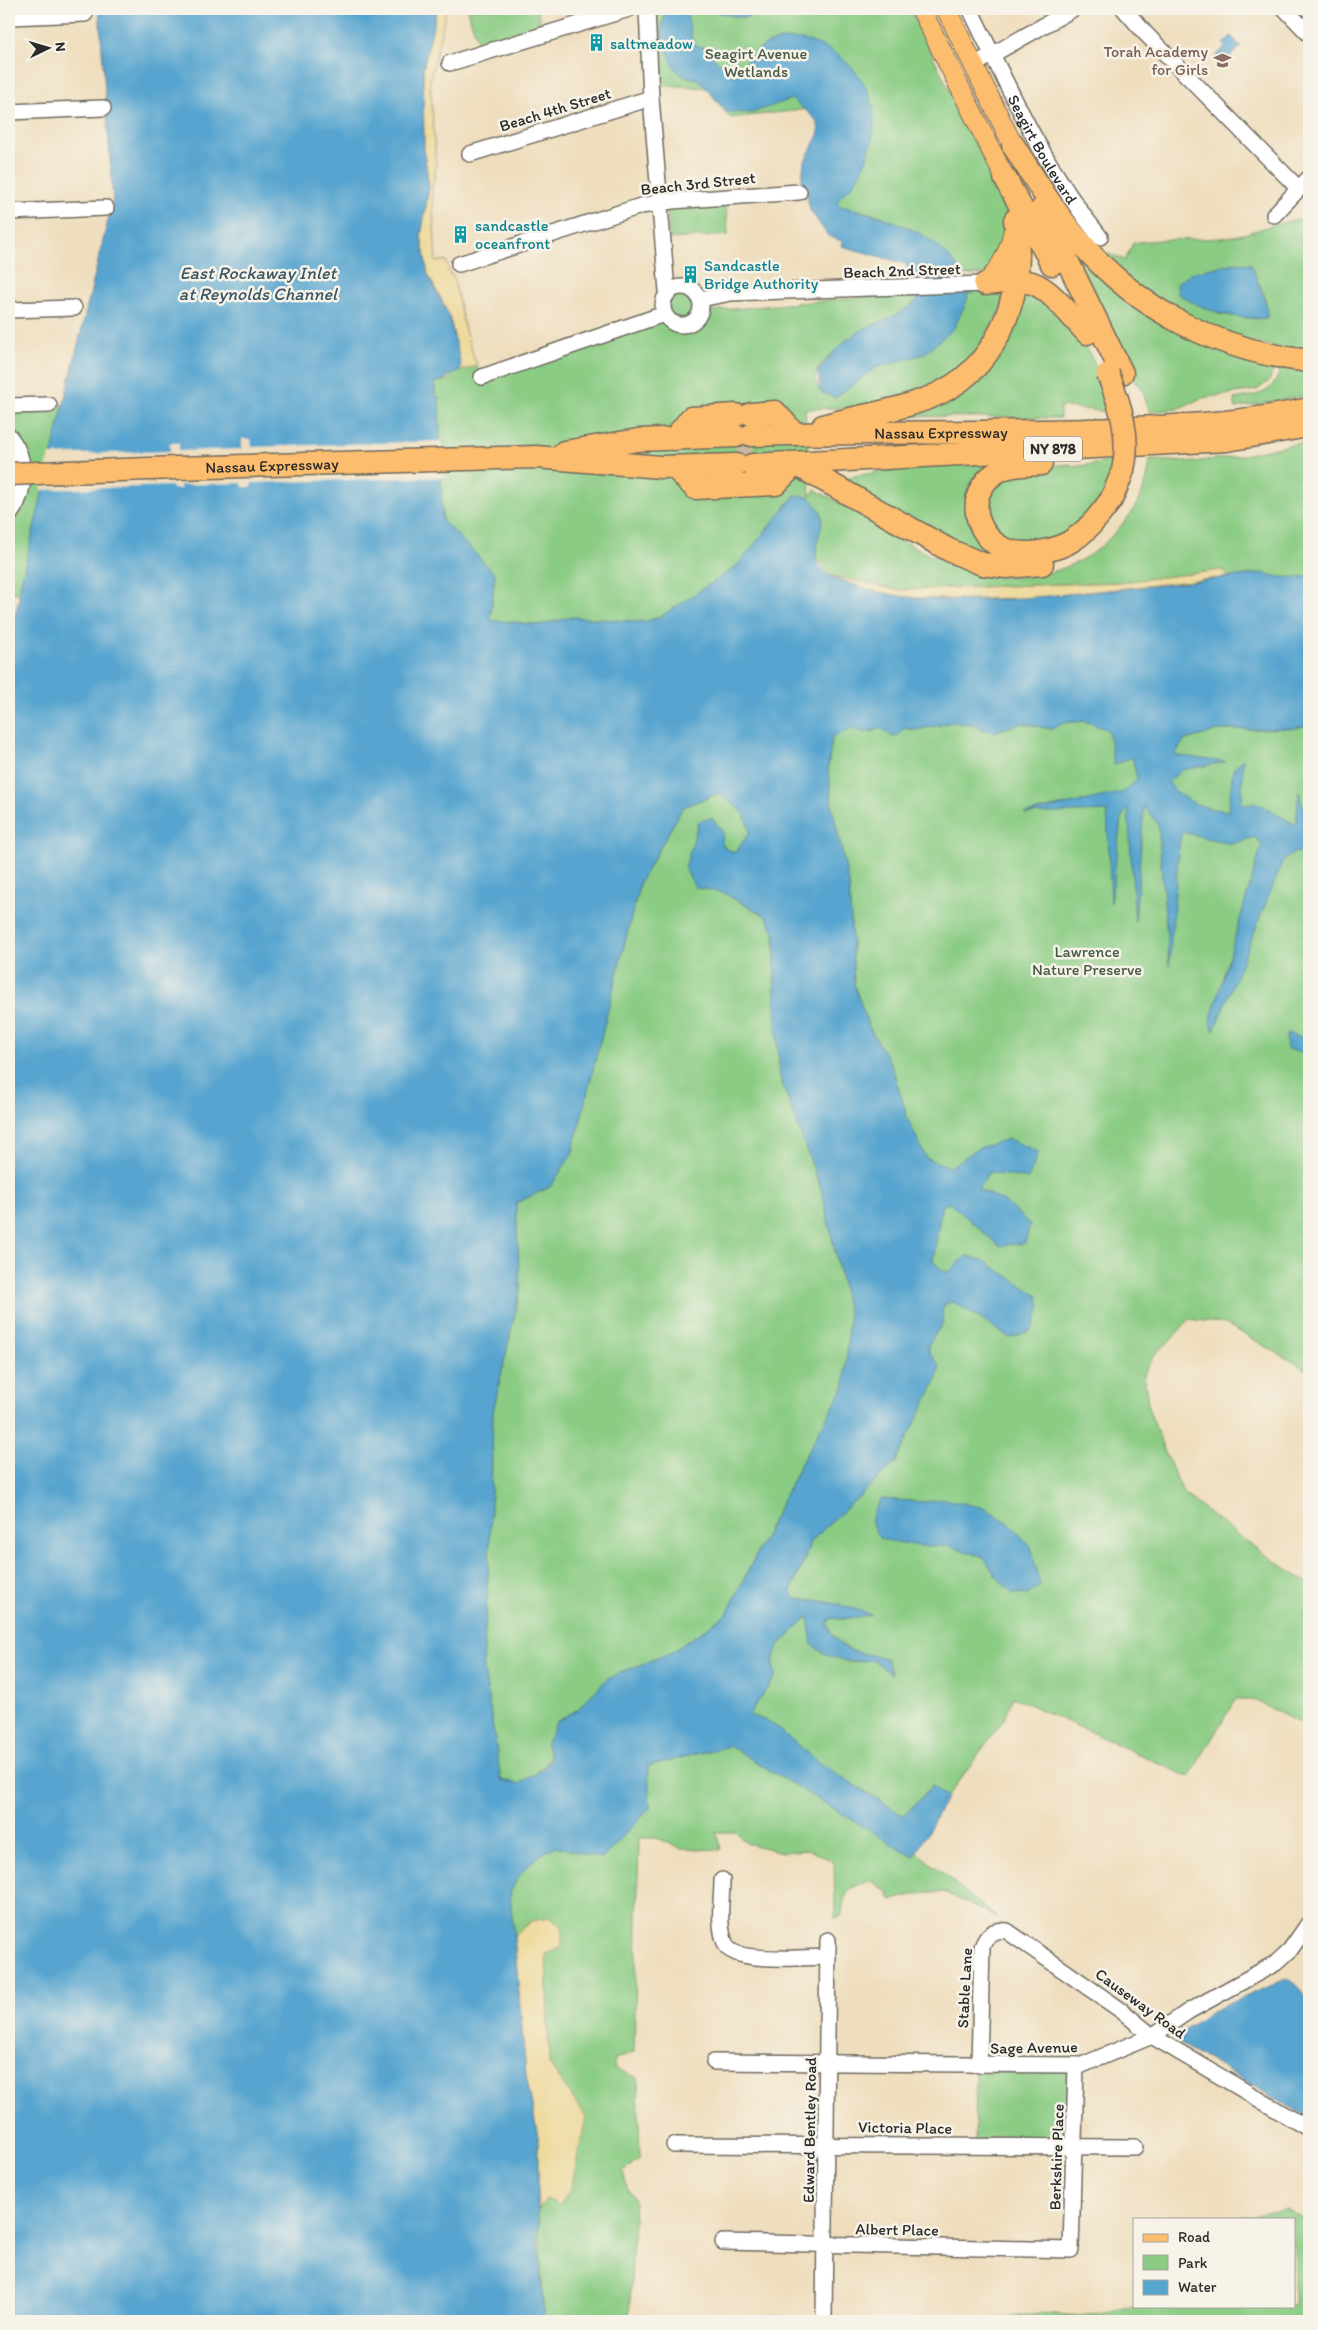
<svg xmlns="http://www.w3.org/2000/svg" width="1318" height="2330" font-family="Itim,sans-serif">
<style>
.green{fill:#8bcc84;stroke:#5b7c58;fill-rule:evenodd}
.sand{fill:#eeda9e;stroke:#8c8264}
.water{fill:#57a4cf;stroke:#41687d;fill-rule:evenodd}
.pier{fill:#efdebe}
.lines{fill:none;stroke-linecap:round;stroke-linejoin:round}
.highway-tunnel{stroke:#c8baa1;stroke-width:22;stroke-dasharray:22 11;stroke-linecap:butt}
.minor-casing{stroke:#706a5e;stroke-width:18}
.major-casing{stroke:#706a5e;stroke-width:21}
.highway-casing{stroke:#706a5e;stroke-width:25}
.minor{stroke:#fff;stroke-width:15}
.major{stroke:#fcbd6e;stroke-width:19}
.highway{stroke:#fcbd6e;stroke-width:22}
.highway-bridge-casing{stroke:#706a5e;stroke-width:25;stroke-linecap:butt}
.highway-bridge{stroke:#fcbd6e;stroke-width:22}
.labels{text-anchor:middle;stroke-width:5;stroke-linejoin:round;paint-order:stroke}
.shield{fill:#f7f3e8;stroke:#686764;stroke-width:1}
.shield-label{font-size:15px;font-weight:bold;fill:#2b2b2b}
.culture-label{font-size:16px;fill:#0d838f;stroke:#f7f3e8;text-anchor:start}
.education-label{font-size:16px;fill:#785e54;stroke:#f7f3e8;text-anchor:end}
.park-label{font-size:16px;fill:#485b46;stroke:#f7f3e8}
.street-label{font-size:16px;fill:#2b2b2b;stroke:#f7f3e8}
.water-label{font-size:18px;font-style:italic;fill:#3a5564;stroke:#f7f3e8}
</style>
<rect width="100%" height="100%" fill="#f7f3e8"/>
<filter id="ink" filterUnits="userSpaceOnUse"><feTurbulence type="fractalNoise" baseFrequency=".02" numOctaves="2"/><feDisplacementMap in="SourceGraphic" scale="10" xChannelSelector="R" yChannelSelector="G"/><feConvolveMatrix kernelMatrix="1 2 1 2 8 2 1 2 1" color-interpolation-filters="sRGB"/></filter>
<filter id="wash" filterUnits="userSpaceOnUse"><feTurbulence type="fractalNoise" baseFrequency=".0096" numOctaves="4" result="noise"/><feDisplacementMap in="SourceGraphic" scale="20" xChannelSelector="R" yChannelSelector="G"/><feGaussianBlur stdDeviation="1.12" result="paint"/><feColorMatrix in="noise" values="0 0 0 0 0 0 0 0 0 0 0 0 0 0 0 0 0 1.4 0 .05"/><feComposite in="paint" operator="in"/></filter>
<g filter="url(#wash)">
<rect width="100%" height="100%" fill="#efdebe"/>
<path class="green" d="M467,9H537L541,24L479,45Z
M647,9H910L1003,200L1007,215L997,266L984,274L962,276L953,261L882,216L840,206L837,202L840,196L853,184L871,102L730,118L707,88L650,84Z
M726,203L728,235L669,239L667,207Z
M1309,218V354L1224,336L1151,299L1096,249L1125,260L1133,243C1166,237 1200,242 1234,236C1259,231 1283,220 1309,218ZM1235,263C1258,280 1268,287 1266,318L1254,319L1218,314L1191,273Z
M1063,232L1125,297L1276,363L1269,381L1257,390L1202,398L1177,409L1150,412L1140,384H1136L1082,277Z
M681,286L687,287L697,294L700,312L918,292L921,297C916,301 912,306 906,310C889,321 788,361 823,394L843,392L875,368L924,354L968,293H974V290L997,291L1002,297L1003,304L978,349L956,370L929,389L857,407L805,409L810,496L815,490C892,527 963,599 1055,571C1074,565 1093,555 1107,541C1132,515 1146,496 1150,460L1193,462L1238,456L1309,441V575L1298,578L1274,577L1263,573L1229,577L1222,570L1122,582L897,590L828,575L816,557V543L795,495L736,567L660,617L644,622L571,617L540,625L490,620L495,574L442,520L439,397L435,396V383L449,379L455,372L477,366L480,376L663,308C663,296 669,289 681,286Z
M1027,287L1083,341L1111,396L1115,413L1060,406V418L896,416L964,379Z
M1282,364L1309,367V395L1236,408L1234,399C1262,394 1274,395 1282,364Z
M64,405L19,593H9V407Z
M1015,460L975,481L993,555L992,563L830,481C890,468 954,461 1015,460Z
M1116,461L1103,498L1075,530L1020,549L985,529L983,491L1017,469L1071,464L1072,467Z
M1084,721L1185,740L1221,730L1295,728L1309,725V1371L1226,1324L1189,1319L1170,1341L1155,1354L1144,1374L1149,1410L1166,1455L1184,1494L1251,1545L1309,1584V1728L1254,1700H1235L1189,1777L1013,1697L1005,1718L947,1797L932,1786L904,1816L820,1763L770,1722L748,1715L775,1677C775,1671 773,1663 774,1657C776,1643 799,1627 808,1616L847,1662L874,1660L891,1674L873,1655C850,1653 837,1646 827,1624L831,1618L843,1619L871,1615C846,1606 822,1599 796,1599L791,1591L804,1561L810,1542L895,1463L940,1365L929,1353L928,1345L943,1322L942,1309L947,1303L954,1302L1010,1338L966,1256L950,1272L943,1271L933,1261L936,1231L950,1168L926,1158L908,1120L891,1064L869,1027L854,985L849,884L832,807L828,767L832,737L853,728L872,732L881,728H904L916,730L952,722L977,725L984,730L993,732L1022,723L1051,729L1064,723Z
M719,793L744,813L750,832L736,852L728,850L699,821L694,839L695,887L724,893L767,917L775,933V1003L780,1077L822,1192L849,1316L845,1385L799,1467L727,1614L672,1652L608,1678L578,1709L556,1722C550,1760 554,1763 520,1784L501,1780L483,1663L490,1541L493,1411L520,1291L516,1203L550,1187L572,1153L640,882L683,807Z
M729,1745L914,1856L917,1852L997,1918L944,1892L916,1894L892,1900L887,1891L871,1881C846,1887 846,1892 841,1916L835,1918L834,1861L808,1850L782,1852L746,1843L735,1832H715L719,1839L721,1850L680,1848L656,1838H639L634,2052L615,2059L614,2068L638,2078L640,2158L623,2172L626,2185L635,2200L629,2321H544L538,2211L586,2117L549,2064L546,1954L532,1921L514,1936C513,1923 509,1907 510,1894C516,1849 613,1822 650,1808L647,1766Z
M976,2066L1075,2067L1073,2146L975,2145Z
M1287,2209L1309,2223V2321H989L1038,2313L1083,2316L1135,2306H1294V2219H1235Z"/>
<path class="sand" d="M437,9L446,10L430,81L436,166L432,189L436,262L446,260L450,275H453L465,330L477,366L460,371L452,326L444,304L428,275L421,236L429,187L424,151L423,69Z
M1222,570L1229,577L1032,598L964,599L895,597L874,592L828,575L897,590L1122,582Z
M549,1918L562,1926V1947L546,1954L549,2064L586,2117L571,2188L560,2205L546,2199L538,2211V2137L526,2075L514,1936L532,1921Z"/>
<path class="water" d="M99,9H437L423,69L424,151L429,187L421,236L428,275L449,316L461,365L460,371C451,373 446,380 435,383V396L439,397L442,520L495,574L490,620L540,625L571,617L644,622L660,617L736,567L795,495L809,497C813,501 818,507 821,512C828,530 801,557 828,575C834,579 843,581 849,583C919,609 1005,600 1078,593C1140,588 1202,581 1263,573C1278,578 1294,579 1309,575V725L1295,728L1221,730L1185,740L1174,755L1226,762L1182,770L1168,782C1182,802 1205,809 1228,811L1233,769L1243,759L1242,805L1257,803L1296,825L1299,790L1303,808L1309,802V850L1294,853L1283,861L1214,1031L1210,1022L1262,844L1255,837L1231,844L1182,832L1179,846L1169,966L1158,825L1144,806L1135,922L1128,808L1121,818L1111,903L1107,811L1024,814L1124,792L1137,779L1132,757L1114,765L1108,730L1084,721L1064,723L1051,729L1022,723L993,732L984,730L977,725L952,722L916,730L904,728L899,735L892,737L881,728L864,733L853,728L832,737L828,767L832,807L849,884L854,985L869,1027L891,1064L908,1120L926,1158L950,1167L979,1148L1008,1139L1039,1152L1028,1179L989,1172L978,1189L1003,1201L1030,1224L1025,1243L999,1246L950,1203L942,1205L933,1261L943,1271L949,1272L966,1256L983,1260L1038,1296L1040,1309L1032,1330L1010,1338L954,1302L946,1303L942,1309L943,1322L928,1345L929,1353L940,1365L937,1379L895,1463L810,1542L804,1561L791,1590L795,1599C822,1599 847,1606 872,1615L843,1619L831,1618L827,1624C841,1656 857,1651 886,1658L892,1675L874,1660C848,1662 834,1662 812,1645L808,1616C798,1628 777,1642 774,1656C772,1662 775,1671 775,1677L749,1715L770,1722L820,1763L904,1816L932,1786L947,1797L914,1857L729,1746L648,1766L650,1808L602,1859L555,1846C531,1860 522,1868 510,1893L526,2075L538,2137V2241L544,2321H9V641L19,599V590L113,199ZM719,793L744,813L750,832L736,852L728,850L722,845L723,832L712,818L699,821L685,868L695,887L724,893L767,917L775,933V1003L780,1077L822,1192L849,1316L845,1385L799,1467L727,1614L672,1652L608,1678L578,1709L556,1722L546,1745L551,1758L544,1768L519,1784L501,1780L483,1663L490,1541L493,1411L520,1291L516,1203L550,1187L572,1154L640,882L683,807Z
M666,9H688L686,10L692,39L698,46L705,48L733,76L738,75C774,0 879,55 874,126C873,145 865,166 854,183C849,191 841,193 837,202L840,206C882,216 923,227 952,260C960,269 966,282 972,293H968L967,301L954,328L924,354L875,368L835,398L820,391L818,371C830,355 843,341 860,331C882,320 904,315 921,296L911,279L906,264L842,246V241L828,236L810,210L807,195L801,185L804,163L819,133L818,124L811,115L792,99L751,113L727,112L698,79L683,76L676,70L664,45L661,30Z
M700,9H771L744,18Z
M1231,36L1241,47L1223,63L1216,56L1226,47L1223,44Z
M1235,263L1251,264L1266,303L1267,318C1234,320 1205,311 1178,294L1177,283L1191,273Z
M1286,1033L1308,1039L1309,1035V1053L1287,1049Z
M881,1499L925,1502L943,1499L985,1508L1010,1524L1031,1547L1040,1586L1027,1595L1012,1593L995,1575L984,1557L950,1546H920L880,1539C868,1521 870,1517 881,1499Z
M1286,1979L1298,1987L1309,2000V2118L1172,2039L1210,2012Z"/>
<path class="pier" d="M242,439H251L252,447L442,441L443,477L252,483L251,487H243L242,483L180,485V489H172L171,486L41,490L50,455L170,451V443H179V451L242,449Z"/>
</g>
<g filter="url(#ink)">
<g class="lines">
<path class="highway-tunnel" d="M737,451L752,450"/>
<defs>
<g id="minor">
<path d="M647,9L651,98L667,291"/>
<path id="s1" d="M970,9C1009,88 1044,168 1100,237"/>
<path d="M1124,9L1145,33L1299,189"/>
<path d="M1285,9L1309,34"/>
<path d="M9,17L85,14"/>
<path d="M450,63L629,9"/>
<path d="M974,65L1073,9"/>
<path d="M9,112L103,108"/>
<path d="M470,154L651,98"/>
<path d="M9,212L106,208"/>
<path d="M1274,215L1309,178"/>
<path d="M459,264L641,206L672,201L799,192"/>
<circle cx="682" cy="306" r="19"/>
<path d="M700,299L731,293L985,284"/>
<path d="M9,310L74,308"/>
<path d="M482,377L664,314"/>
<path d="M9,406L49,405"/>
<path d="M9,436C28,459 27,492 9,516"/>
<path d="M722,1880C722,1900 717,1926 726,1945C734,1964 808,1957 828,1957"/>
<path d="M714,2062L1082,2065L1152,2036L1189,2011L1276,1963L1290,1950L1309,1923"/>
<path d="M979,2065L982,1947C987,1934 993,1929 1007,1931L1122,2011L1152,2036L1309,2129"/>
<path d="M674,2145L1135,2147"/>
<path d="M723,2242L1071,2250L1076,2065"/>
<path d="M824,2321L828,1940"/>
</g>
<path id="major" d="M921,9L1005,178L1009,190
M946,9L1013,145
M985,284C1001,269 1009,253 1013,232"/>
<g id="highway">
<path d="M1013,145C1034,178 1054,212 1080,242C1139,311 1219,351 1309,361"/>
<path d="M1005,178L1052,264"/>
<path d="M1042,209L1122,373"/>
<path d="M985,284C1000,283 1018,279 1032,283C1051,289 1073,319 1087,333"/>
<path d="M751,414L775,412L795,434"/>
<path d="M823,426C861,415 904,410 940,393C1003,362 1027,284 1015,220"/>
<path id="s2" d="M751,435C872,431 993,434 1114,429C1180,426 1245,423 1309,409"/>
<path d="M674,439L691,418L736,415"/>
<path d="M564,452L638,440L736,436"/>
<path d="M795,464L949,550L982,564L1007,567L1042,564"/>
<path d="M1041,464C1027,465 1010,464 997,472C965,492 973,534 1004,549C1023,557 1050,552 1068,543C1086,533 1099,516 1111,500"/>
<path d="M752,465L1227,440L1309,426"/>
<path d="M674,467L695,488L776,484L795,464"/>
<path id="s3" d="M177,468L536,457L661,467L737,465"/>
</g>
</defs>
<use href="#minor" class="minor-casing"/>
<use href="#major" class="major-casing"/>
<use href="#highway" class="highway-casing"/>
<use href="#minor" class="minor"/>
<use href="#major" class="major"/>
<use href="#highway" class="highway"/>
<defs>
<path id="highway-bridge" d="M1108,374C1120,404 1131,437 1123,470C1120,480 1115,490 1111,500
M9,474L177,468"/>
</defs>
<use href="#highway-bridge" class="highway-bridge-casing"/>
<use href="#highway-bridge" class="highway-bridge"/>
</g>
</g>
<defs>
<symbol id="building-bare" viewBox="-9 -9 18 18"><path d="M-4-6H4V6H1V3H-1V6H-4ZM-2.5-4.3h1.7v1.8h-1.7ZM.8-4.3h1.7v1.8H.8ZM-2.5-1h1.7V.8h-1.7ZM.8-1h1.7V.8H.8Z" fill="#0f9aa8" stroke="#f7f3e8" stroke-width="2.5" paint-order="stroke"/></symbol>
<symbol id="school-bare" viewBox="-9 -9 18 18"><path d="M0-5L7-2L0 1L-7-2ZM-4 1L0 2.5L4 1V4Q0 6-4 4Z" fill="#8d6e63" stroke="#f7f3e8" stroke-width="2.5" paint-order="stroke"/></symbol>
</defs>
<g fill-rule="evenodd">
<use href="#building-bare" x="584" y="30" width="25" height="25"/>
<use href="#school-bare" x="1210" y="48" width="25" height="25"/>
<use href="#building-bare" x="448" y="222" width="25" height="25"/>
<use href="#building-bare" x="678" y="262" width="25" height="25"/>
</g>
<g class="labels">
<rect class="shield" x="1024" y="436.5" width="58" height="25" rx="4"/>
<g class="shield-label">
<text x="1053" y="454">NY 878</text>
</g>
<g class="culture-label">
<text x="610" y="49">saltmeadow</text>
<text x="475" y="231">sandcastle<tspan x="475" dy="18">oceanfront</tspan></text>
<text x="704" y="271">Sandcastle<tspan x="704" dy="18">Bridge Authority</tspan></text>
</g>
<g class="education-label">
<text x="1208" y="57">Torah Academy<tspan x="1208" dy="18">for Girls</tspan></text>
</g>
<g class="park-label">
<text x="756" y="59">Seagirt Avenue<tspan x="756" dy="18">Wetlands</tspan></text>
<text x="1087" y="957">Lawrence<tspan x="1087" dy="18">Nature Preserve</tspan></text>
</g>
<g class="street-label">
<text transform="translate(555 109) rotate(-17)" y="6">Beach 4th Street</text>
<text dy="6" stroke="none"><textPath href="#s1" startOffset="158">Seagirt Boulevard</textPath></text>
<text transform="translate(698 183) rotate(-6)" y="6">Beach 3rd Street</text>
<text transform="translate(902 270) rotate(-2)" y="6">Beach 2nd Street</text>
<text dy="6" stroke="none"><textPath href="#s2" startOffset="190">Nassau Expressway</textPath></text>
<text dy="6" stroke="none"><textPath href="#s3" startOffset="95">Nassau Expressway</textPath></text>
<text transform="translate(964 1988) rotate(-87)" y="6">Stable Lane</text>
<text transform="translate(1141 2003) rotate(36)" y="6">Causeway Road</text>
<text transform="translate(1034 2047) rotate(-1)" y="6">Sage Avenue</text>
<text transform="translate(905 2127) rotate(1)" y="6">Victoria Place</text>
<text transform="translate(809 2130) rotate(-89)" y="6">Edward Bentley Road</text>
<text transform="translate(1056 2157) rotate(-88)" y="6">Berkshire Place</text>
<text transform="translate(897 2229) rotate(1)" y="6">Albert Place</text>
</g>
<g class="water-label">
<text x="258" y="279">East Rockaway Inlet<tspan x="258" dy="21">at Reynolds Channel</tspan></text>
</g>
</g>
<rect width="1318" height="2330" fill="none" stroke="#f7f3e8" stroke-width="30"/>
<rect x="1133" y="2218" width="162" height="90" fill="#f7f3e8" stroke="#a5a39c"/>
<rect x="1143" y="2234" width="25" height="8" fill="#fcbd6e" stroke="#a5a39c"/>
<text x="1178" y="2242" font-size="15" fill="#2b2b2b">Road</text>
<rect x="1143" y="2255" width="25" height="15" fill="#8bcc84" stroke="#a5a39c"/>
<text x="1178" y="2268" font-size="15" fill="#2b2b2b">Park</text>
<rect x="1143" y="2280" width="25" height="15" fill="#57a4cf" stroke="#a5a39c"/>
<text x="1178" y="2292" font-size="15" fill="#2b2b2b">Water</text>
<g transform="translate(48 48) rotate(85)" stroke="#f7f3e8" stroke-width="4" paint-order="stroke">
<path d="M0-4L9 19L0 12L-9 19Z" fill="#2b2b2b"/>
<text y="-8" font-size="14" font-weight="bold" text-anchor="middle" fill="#2b2b2b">N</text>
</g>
</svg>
